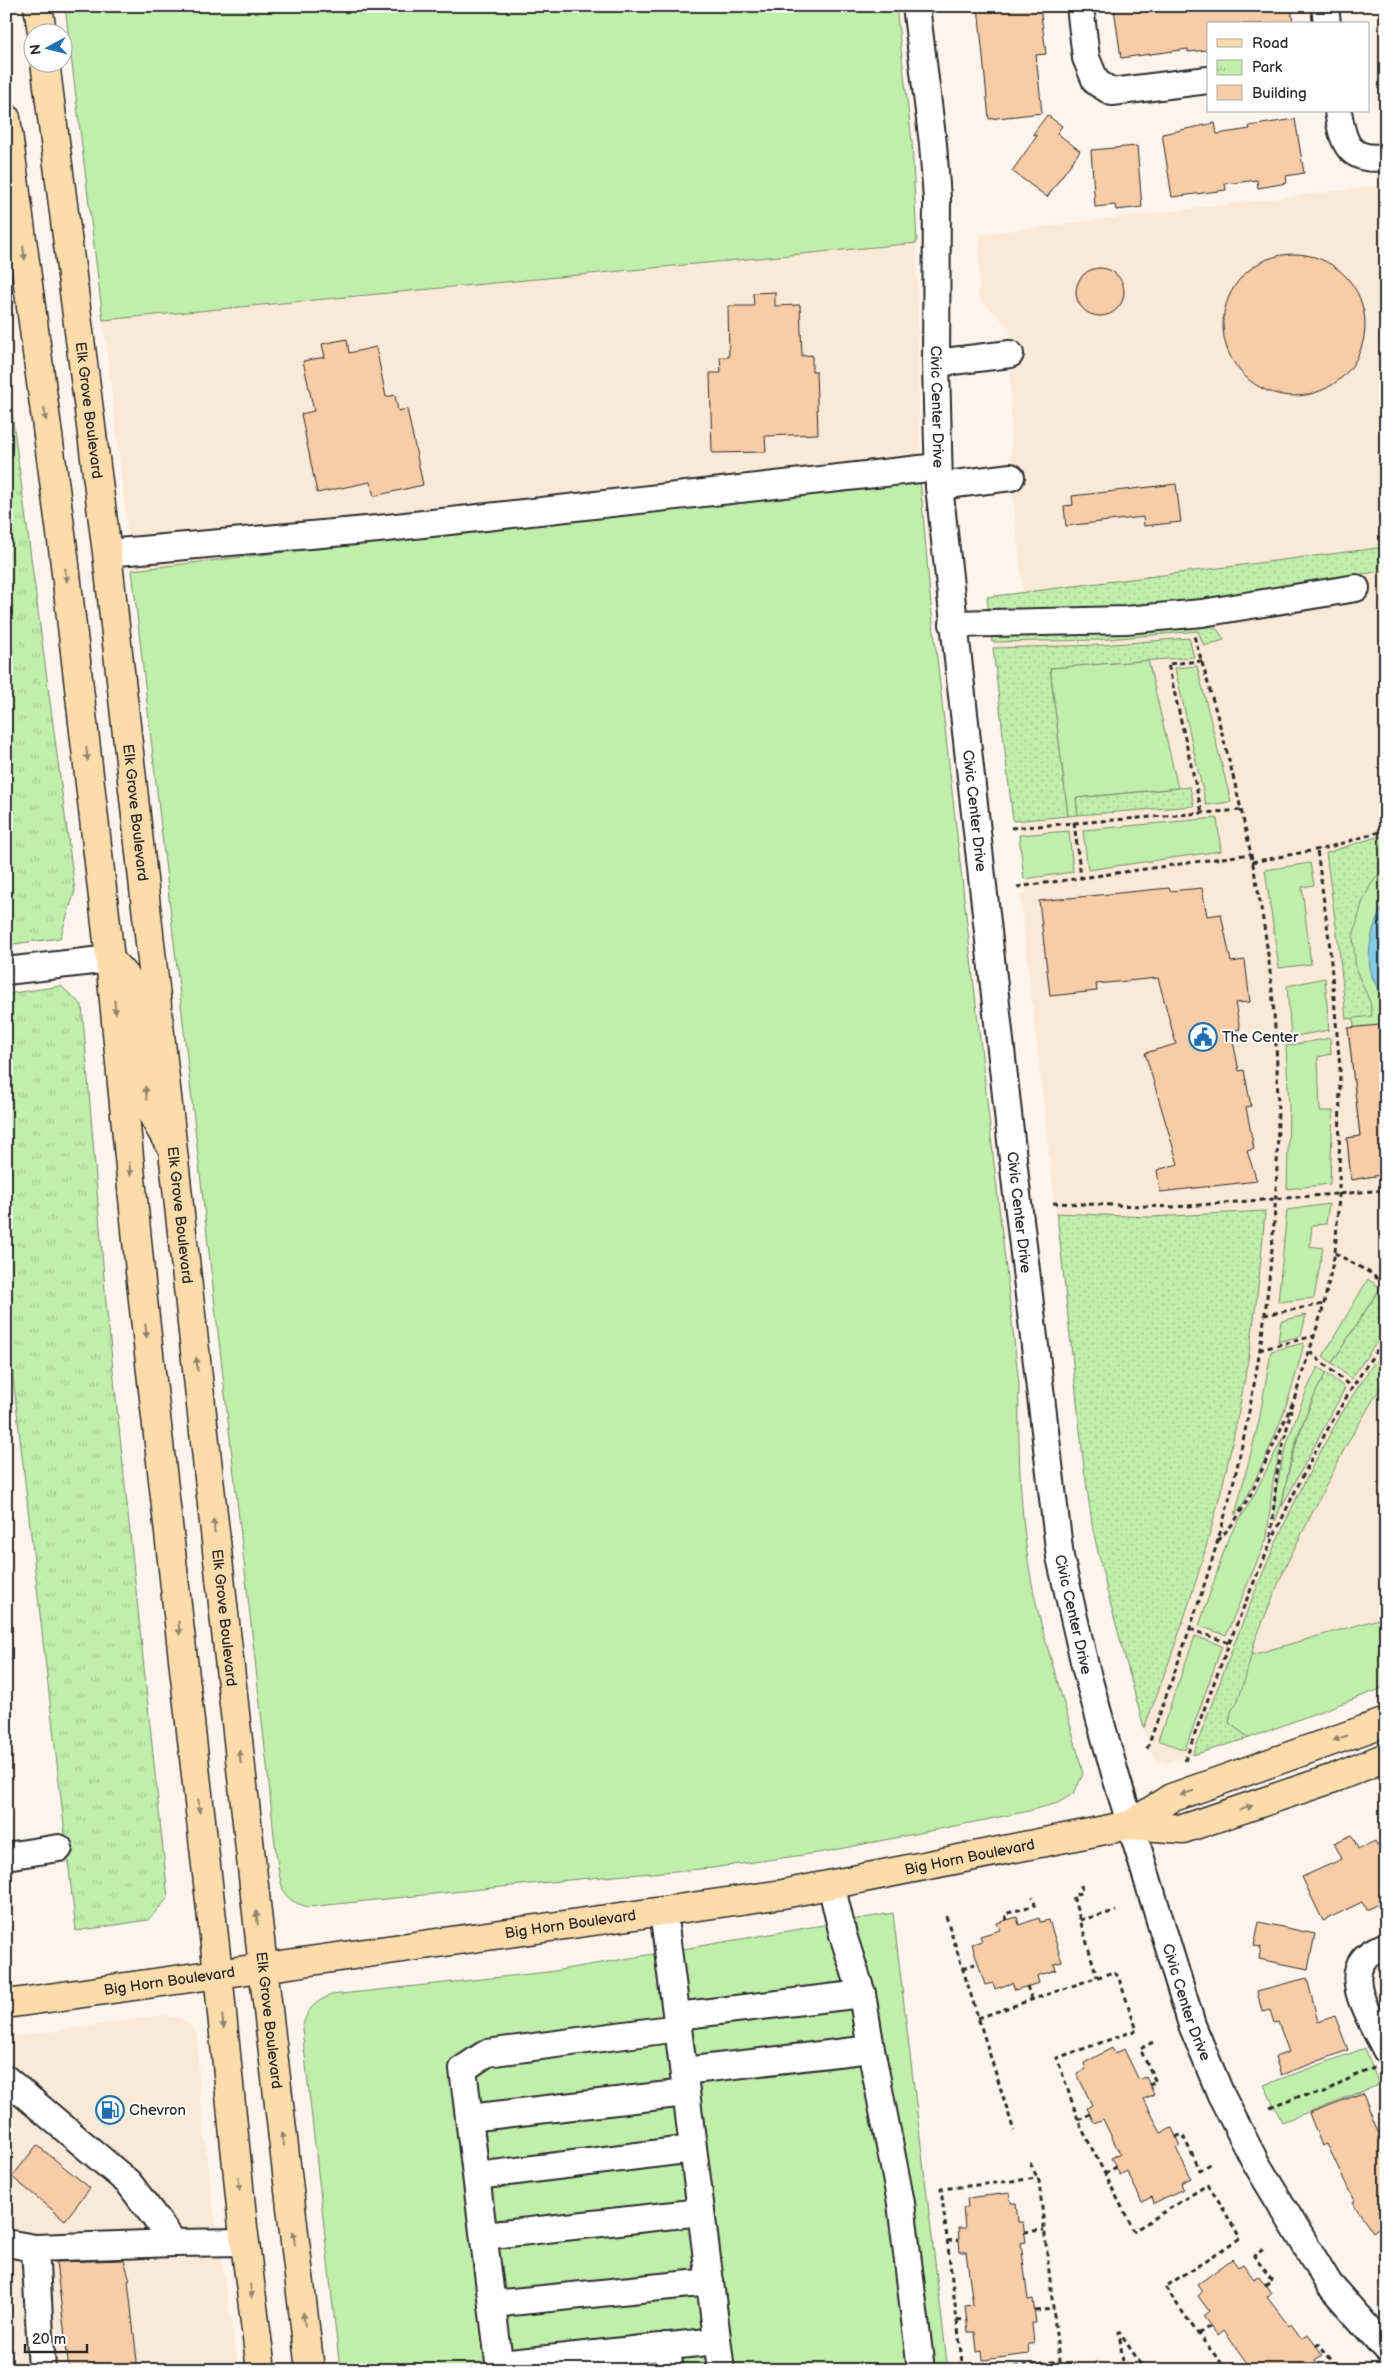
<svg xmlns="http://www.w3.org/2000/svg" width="1392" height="2376" font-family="'Balsamiq Sans',sans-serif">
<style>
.built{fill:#fbe9d8}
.grass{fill:#c0eeab;stroke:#768c6b}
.park{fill:url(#park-tufts);stroke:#768c6b}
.garden{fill:url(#garden-dots);stroke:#768c6b}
.water{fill:#84c9e5;stroke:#608a9b}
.building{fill:#f7cca6;stroke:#2b2b2b}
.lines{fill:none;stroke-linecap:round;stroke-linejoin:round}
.minor-casing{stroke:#2b2b2b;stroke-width:30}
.major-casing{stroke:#2b2b2b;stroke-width:31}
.path{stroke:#2b2b2b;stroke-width:3;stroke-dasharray:5 4;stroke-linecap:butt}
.minor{stroke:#fff;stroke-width:26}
.major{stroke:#fddcac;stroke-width:28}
.oneway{fill:#94846c}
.labels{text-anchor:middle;stroke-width:4;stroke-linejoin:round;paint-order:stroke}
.street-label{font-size:15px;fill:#2b2b2b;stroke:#fff}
.poi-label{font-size:15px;fill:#2b2b2b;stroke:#fff;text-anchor:start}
</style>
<defs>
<pattern id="park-tufts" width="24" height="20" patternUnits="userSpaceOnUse" patternTransform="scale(1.25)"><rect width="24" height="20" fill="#c0eeab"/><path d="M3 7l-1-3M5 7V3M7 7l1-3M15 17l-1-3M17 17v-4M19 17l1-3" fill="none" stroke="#a5cc93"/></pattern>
<pattern id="garden-dots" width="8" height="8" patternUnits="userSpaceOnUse" patternTransform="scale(1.25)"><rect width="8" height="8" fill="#c0eeab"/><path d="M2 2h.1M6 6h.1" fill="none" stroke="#a5cc93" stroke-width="1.8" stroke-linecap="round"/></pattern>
</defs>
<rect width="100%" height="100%" fill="#fdf5ed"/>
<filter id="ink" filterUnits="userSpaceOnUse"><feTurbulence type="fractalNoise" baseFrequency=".02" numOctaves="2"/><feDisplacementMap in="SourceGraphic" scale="10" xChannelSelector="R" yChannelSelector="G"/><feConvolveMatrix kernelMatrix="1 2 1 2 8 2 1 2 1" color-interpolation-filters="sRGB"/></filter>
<g filter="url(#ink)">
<path class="built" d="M1386,185V1687L1249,1738L1166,1763L1154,1758L1149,1747L1107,1591L1093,1530L1084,1468L1020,894L1026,893L1017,821H1013L987,597L1023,592L1011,477L1010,328L978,297L980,234Z
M917,243L920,478L132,570L103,320Z
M163,2015L183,2019L193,2028L197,2036L200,2097L214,2212L239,2370H6V2038Z"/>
<path class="grass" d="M65,6H896L912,142L917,243L103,320Z
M920,478L930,596L1019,1384C1018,1456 1020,1531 1036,1603C1049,1660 1070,1717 1083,1774L1074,1793L1058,1803L1025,1812L824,1852L712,1868L579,1879L308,1907C299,1904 291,1902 285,1894C277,1883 271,1803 269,1784L132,570Z
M1148,660L1178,788L1076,798L1078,815L1068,816L1050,668Z
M1197,666L1231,802L1206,805L1175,668Z
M1217,818L1221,851L1088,870L1083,830Z
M1069,831L1073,872L1024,879L1019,835Z
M1386,860V1174L1351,1180L1347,1138L1360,1136L1348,1028L1354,1027L1347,964L1359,902Z
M1310,863L1314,885L1302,887L1311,964L1279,968L1265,870Z
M1325,978L1329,1030L1291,1037L1287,986Z
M1330,1038L1331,1054L1318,1057L1320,1111H1333L1330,1184L1287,1189L1289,1108L1286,1046Z
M1329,1204L1326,1224L1312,1225L1310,1246L1323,1248L1314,1298L1278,1302L1287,1210Z
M1368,1279L1380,1288L1332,1363L1323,1356Z
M1306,1315L1301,1336L1278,1342L1281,1321Z
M1304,1343C1293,1391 1276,1438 1254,1482C1249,1493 1243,1507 1235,1515L1259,1421L1271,1351Z
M1318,1367L1326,1373C1312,1399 1300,1426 1292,1455C1286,1477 1285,1501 1275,1521C1269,1485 1300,1400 1318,1367Z
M1283,1437L1273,1481L1267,1538L1226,1635L1199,1626L1228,1539L1254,1495Z
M1386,1617V1687L1249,1738L1229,1723L1231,1711L1238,1700L1251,1655Z
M1195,1636L1222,1646L1185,1750L1158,1740Z
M893,1913L948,2370H340L302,2029C307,2009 313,2003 331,1995L548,1972Z
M1365,2048L1379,2085L1282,2122L1264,2085Z"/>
<path class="park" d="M6,368L75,891L60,938L6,945Z
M61,986L82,1005L106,1302L168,1898L148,1920L76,1931L6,1315V994Z"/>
<path class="garden" d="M1386,547V570L1237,597L1136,608L989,613L987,597Z
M1207,624L1218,630L1224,640L1204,646L1198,631L1097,640L992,642L991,635Z
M1189,638L1194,657L1050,668L1068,816L1013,821L993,648L1101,645Z
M1190,787L1194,806L1078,815L1076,798Z
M1386,834V864L1370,886L1362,903L1353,937L1356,970L1370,1002L1372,1016L1346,1019L1339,948L1326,853Z
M1265,1211C1252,1396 1212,1556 1144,1728L1107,1591L1093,1530L1084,1468L1057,1213L1150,1217Z
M1380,1288L1386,1293V1329L1351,1379L1332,1363Z
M1386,1346V1378L1347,1444L1285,1567L1255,1641L1245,1679L1238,1701L1231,1711L1229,1723L1249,1738L1193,1755C1245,1613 1297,1469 1386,1346Z
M1326,1373L1345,1388L1282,1507C1289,1460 1303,1415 1326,1373Z"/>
<path class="water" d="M1386,901V995C1358,978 1370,923 1386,901Z"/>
<path class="building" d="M978,6H1040L1046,54L1036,55L1042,113L989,119Z
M1129,6H1291L1293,24H1208V50L1188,52V49L1121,58L1114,8Z
M1047,115L1062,126L1057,133L1080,151L1047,197L1012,171L1037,136L1033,134Z
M1295,119L1304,173L1286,176L1287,183L1258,188L1257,180L1225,184L1226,190L1172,197L1162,134L1215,123L1217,134L1250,129L1249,126Z
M1137,146L1142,207L1116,210L1115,205L1095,207L1091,150Z
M1223 325a71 71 0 1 1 142 0a71 71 0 1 1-142 0Z
M1076 292a24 24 0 1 1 48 0a24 24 0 1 1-48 0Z
M775,292V306L800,305L802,356L812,355V371H816L818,434L765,436L766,452L712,453L710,373H721L720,357H729L728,306H754L753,293Z
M347,339L349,353L376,347L386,397L395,395L398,411L407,409L423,485L374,496L370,482L317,493L301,414L314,411L303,361L325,357L322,344Z
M1176,484L1181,522L1144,526L1143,517L1066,526L1064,506L1073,505L1072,496Z
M1169,888L1170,891L1202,888L1207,916L1221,914L1231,962L1245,960L1250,1002L1235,1003L1240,1029L1231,1031L1239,1071L1244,1070L1251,1106L1246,1107L1254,1149L1247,1151L1257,1181L1160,1192L1157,1170L1178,1164L1145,1053L1176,1044L1158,978L1096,984L1097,991L1050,996L1039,901Z
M1380,1025L1386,1074V1174L1351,1180L1347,1138L1360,1136L1348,1028Z
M1352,1835L1358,1849L1375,1841L1377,1845L1386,1841V1900L1366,1910L1362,1902L1323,1921L1302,1877L1342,1859L1334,1843Z
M1017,1917L1019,1925L1039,1918L1040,1922L1049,1920L1062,1962L1054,1964L1056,1970L1037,1976L1039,1983L1015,1990L1012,1983L995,1989L993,1983L985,1985L972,1944L982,1941L980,1936L1000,1930L997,1923Z
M1259,1922L1315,1934L1308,1969L1259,1959L1261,1947L1254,1946Z
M1307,1978L1318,2022L1335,2016L1348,2050L1281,2075L1275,2057L1289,2052L1278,2022L1274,2023L1270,2010L1262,2012L1257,1991Z
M1112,2048L1115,2054L1124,2049L1139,2080L1146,2077L1154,2094L1144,2099L1161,2133L1172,2128L1180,2146L1176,2148L1191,2178L1181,2183L1183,2189L1154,2203L1152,2197L1142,2202L1127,2171L1120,2175L1111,2158L1120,2154L1103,2119L1094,2123L1087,2108L1092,2105L1077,2074L1086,2069L1084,2063Z
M1363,2093L1378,2132L1386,2128V2222L1373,2232L1352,2202L1354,2201L1327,2144L1322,2146L1309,2113Z
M37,2145L90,2188L65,2220L12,2177Z
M1010,2193L1011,2203H1016L1018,2222H1023L1026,2242L1021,2243L1028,2300L1033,2299L1036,2323H1032L1034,2344H1028L1029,2354L983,2360L982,2351L977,2352L975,2332H968L965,2306L973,2305L966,2252H960L958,2228H965L963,2208H968L967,2198Z
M1232,2259L1238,2267L1243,2264L1254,2279L1259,2276L1271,2293L1267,2297L1289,2326L1291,2324L1302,2339L1308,2335L1323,2355L1316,2360L1324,2370H1252L1224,2331L1218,2336L1203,2316L1209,2311L1198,2296L1202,2292L1197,2285Z
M124,2260L130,2280L128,2281L138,2370H69L56,2262Z"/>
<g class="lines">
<defs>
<g id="minor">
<path id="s1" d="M916,6L933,144L937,199L936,363L939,486L1016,1186L1060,1557L1086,1670L1116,1777L1192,2025L1221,2095L1256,2163L1329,2284L1386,2349"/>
<path d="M1080,6L1086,58L1096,82L1112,92L1208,80"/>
<path d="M1325,6L1327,24"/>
<path d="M1338,111C1343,144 1349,162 1386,157"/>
<path d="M936,363L1010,354"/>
<path d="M939,486L1011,477"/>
<path d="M107,553L378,529L938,467"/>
<path d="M953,624L1126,620L1202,613L1356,588"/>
<path d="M6,971L110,959"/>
<path d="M6,1856L59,1848"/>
<path d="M831,1884L843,1935L862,1994"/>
<path d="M1386,1946C1378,1949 1368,1953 1363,1960C1345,1983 1375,2027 1386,2050"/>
<path d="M677,2016L862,1994L871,2049L684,2071"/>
<path d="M678,2028L721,2370"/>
<path d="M871,2049L901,2203L921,2370"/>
<path d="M6,2079L129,2183L174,2243L245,2242"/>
<path d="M469,2118L686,2093"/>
<path d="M477,2176L693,2149"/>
<path d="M484,2236L701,2212"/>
<path d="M6,2243L35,2248L174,2243"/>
<path d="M35,2248L42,2370"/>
<path d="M492,2304L710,2282"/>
<path d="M666,2346L670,2370"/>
<path d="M500,2364L717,2341"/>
<path d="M500,2370L463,2069L487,2053L678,2028L663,1911"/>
</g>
<g id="major">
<path d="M38,6L42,32"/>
<path id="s2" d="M45,62L107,553L263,1967L310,2370"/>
<path d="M6,118L64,556L110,959L141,1282L218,1973L243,2227L261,2370"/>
<path d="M113,963L130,982L137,1009L147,1105L168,1142"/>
<path d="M1130,1825L1171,1798L1386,1722"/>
<path id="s3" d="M6,2004L783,1894L1130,1825L1183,1829L1337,1777L1386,1757"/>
</g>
</defs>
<use href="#minor" class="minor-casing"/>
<use href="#major" class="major-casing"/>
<path class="path" d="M1202,661L1168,664L1202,813
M1074,822L1081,878
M1011,828L1241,810
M1252,862L1326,848L1386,830
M1017,887L1251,854
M1053,1203L1174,1207L1386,1190
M1335,1253L1372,1274L1386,1286
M1264,1315L1324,1304
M1259,1350L1314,1336
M1310,1352L1351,1387
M1271,1537L1277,1473L1291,1410
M1218,1541L1235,1521L1250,1496L1294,1400L1323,1308L1335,1253L1339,1195L1340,1069L1329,939L1317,850
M1190,1629L1229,1643
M1147,1749C1182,1652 1218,1555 1240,1454C1279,1283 1291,1081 1261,908C1245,815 1221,725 1194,636
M1185,1761C1239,1614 1294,1466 1386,1337
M1081,1885L1082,1892L1073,1896L1097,1977
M946,1916L1014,2131
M1007,1920L1005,1914L1035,1905L1033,1897
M1080,1920L1116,1911
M963,1968L975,1964
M1027,1986L1032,2000
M978,2018L1113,1972L1118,1976L1137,2030L1057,2058L1080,2125L1134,2231L1207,2185L1218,2200L1240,2238L1165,2287L1198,2334L1227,2370
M1149,2085L1156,2082L1140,2049L1155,2041
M1270,2107L1296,2097L1324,2093L1354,2076L1374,2068
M1078,2120L1090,2114
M1176,2137L1182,2134L1200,2170L1214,2162
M1030,2163L1039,2181L1060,2370
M1105,2174L1116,2167
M1024,2232L1044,2230
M947,2241L959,2240
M1265,2285L1272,2280L1254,2256L1265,2248
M1035,2311L1054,2309
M957,2320L967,2319
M1198,2334L1210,2326
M1316,2346L1319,2344L1339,2370
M963,2370L941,2189L1038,2178
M987,2370L1060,2361
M1124,2370L1119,2332L1145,2370
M1350,2370L1356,2365"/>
<use href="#minor" class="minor"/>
<use href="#major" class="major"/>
</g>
<defs><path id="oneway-solid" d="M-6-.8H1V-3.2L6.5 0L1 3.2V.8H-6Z" transform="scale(1.25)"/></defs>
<g class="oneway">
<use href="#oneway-solid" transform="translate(24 253) rotate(82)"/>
<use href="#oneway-solid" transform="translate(45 414) rotate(82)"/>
<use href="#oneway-solid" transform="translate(66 575) rotate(83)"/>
<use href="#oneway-solid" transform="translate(87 754) rotate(84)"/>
<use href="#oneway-solid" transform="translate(115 1007) rotate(85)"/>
<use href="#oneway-solid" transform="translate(146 1093) rotate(-96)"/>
<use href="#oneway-solid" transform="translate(130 1169) rotate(85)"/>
<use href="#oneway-solid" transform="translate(146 1331) rotate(84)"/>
<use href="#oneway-solid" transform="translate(197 1364) rotate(-96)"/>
<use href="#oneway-solid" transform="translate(214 1526) rotate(-96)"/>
<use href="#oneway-solid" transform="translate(179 1628) rotate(84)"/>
<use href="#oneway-solid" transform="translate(1340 1738) rotate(161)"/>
<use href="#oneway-solid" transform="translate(240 1757) rotate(-96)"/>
<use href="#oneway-solid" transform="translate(1187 1793) rotate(161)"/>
<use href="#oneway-solid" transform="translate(199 1806) rotate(84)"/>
<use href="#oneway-solid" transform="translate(1246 1808) rotate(-19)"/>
<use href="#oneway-solid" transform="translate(257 1918) rotate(-96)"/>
<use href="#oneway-solid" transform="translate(223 2022) rotate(84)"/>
<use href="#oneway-solid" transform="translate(283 2139) rotate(-97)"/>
<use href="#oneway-solid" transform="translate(239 2183) rotate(84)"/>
<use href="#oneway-solid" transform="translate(294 2238) rotate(-97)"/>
<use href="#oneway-solid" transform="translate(251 2291) rotate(83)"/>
<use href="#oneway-solid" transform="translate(304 2319) rotate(-97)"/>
</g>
</g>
<defs>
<symbol id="civic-ring" viewBox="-11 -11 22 22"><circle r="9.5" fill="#fff" stroke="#1f6fb2" stroke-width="1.5"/><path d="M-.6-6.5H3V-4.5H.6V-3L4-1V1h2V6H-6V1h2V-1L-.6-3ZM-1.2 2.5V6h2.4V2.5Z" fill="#1f6fb2"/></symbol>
<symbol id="fuel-ring" viewBox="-11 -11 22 22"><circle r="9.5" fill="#fff" stroke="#1f6fb2" stroke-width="1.5"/><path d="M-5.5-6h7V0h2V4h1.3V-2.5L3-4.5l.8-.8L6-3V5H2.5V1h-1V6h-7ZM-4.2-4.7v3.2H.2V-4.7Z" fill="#1f6fb2"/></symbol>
</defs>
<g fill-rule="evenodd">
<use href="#civic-ring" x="1187" y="1021" width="32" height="32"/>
<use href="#fuel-ring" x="94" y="2094" width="32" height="32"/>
</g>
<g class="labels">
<g class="street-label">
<text dy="5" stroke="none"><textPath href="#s1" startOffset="402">Civic Center Drive</textPath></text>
<text dy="5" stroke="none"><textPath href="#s2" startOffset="351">Elk Grove Boulevard</textPath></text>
<text dy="5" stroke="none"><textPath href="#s1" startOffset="808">Civic Center Drive</textPath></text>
<text dy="5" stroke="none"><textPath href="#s2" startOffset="756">Elk Grove Boulevard</textPath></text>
<text dy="5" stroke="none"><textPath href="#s1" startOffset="1212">Civic Center Drive</textPath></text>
<text dy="5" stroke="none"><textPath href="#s2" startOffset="1161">Elk Grove Boulevard</textPath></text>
<text dy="5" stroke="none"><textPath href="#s1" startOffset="1618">Civic Center Drive</textPath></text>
<text dy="5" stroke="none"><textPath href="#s2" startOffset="1566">Elk Grove Boulevard</textPath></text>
<text dy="5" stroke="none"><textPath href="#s3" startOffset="975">Big Horn Boulevard</textPath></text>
<text dy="5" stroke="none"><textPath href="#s3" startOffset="570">Big Horn Boulevard</textPath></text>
<text dy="5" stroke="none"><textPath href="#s3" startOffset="165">Big Horn Boulevard</textPath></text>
<text dy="5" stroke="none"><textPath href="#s1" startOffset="2022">Civic Center Drive</textPath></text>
<text dy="5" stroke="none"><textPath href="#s2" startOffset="1971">Elk Grove Boulevard</textPath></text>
</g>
<g class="poi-label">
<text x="1222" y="1042">The Center</text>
<text x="129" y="2115">Chevron</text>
</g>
</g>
<rect width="1392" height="2376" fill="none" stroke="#fff" stroke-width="25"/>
<rect x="12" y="12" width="1367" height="2351" fill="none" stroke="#2b2b2b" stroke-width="2" filter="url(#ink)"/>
<rect x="1207" y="22" width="162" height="90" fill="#ffffff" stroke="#aaaaaa"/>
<rect x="1217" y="39" width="25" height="8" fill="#fddcac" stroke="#aaaaaa"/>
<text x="1252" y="48" font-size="15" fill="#2b2b2b">Road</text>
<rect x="1217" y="60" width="25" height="15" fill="url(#park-tufts)" stroke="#aaaaaa"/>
<text x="1252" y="72" font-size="15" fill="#2b2b2b">Park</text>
<rect x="1217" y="85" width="25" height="15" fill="#f7cca6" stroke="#aaaaaa"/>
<text x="1252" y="98" font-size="15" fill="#2b2b2b">Building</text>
<g transform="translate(48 48) rotate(263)"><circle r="24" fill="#ffffff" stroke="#aaaaaa"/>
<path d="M0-4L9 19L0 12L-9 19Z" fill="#1f6fb2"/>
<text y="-8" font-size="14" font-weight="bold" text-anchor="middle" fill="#2b2b2b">N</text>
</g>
<path d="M25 2344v8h62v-8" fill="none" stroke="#2b2b2b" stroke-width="2.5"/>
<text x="32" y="2344" font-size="15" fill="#2b2b2b" stroke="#ffffff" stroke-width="4" paint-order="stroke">20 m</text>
</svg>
